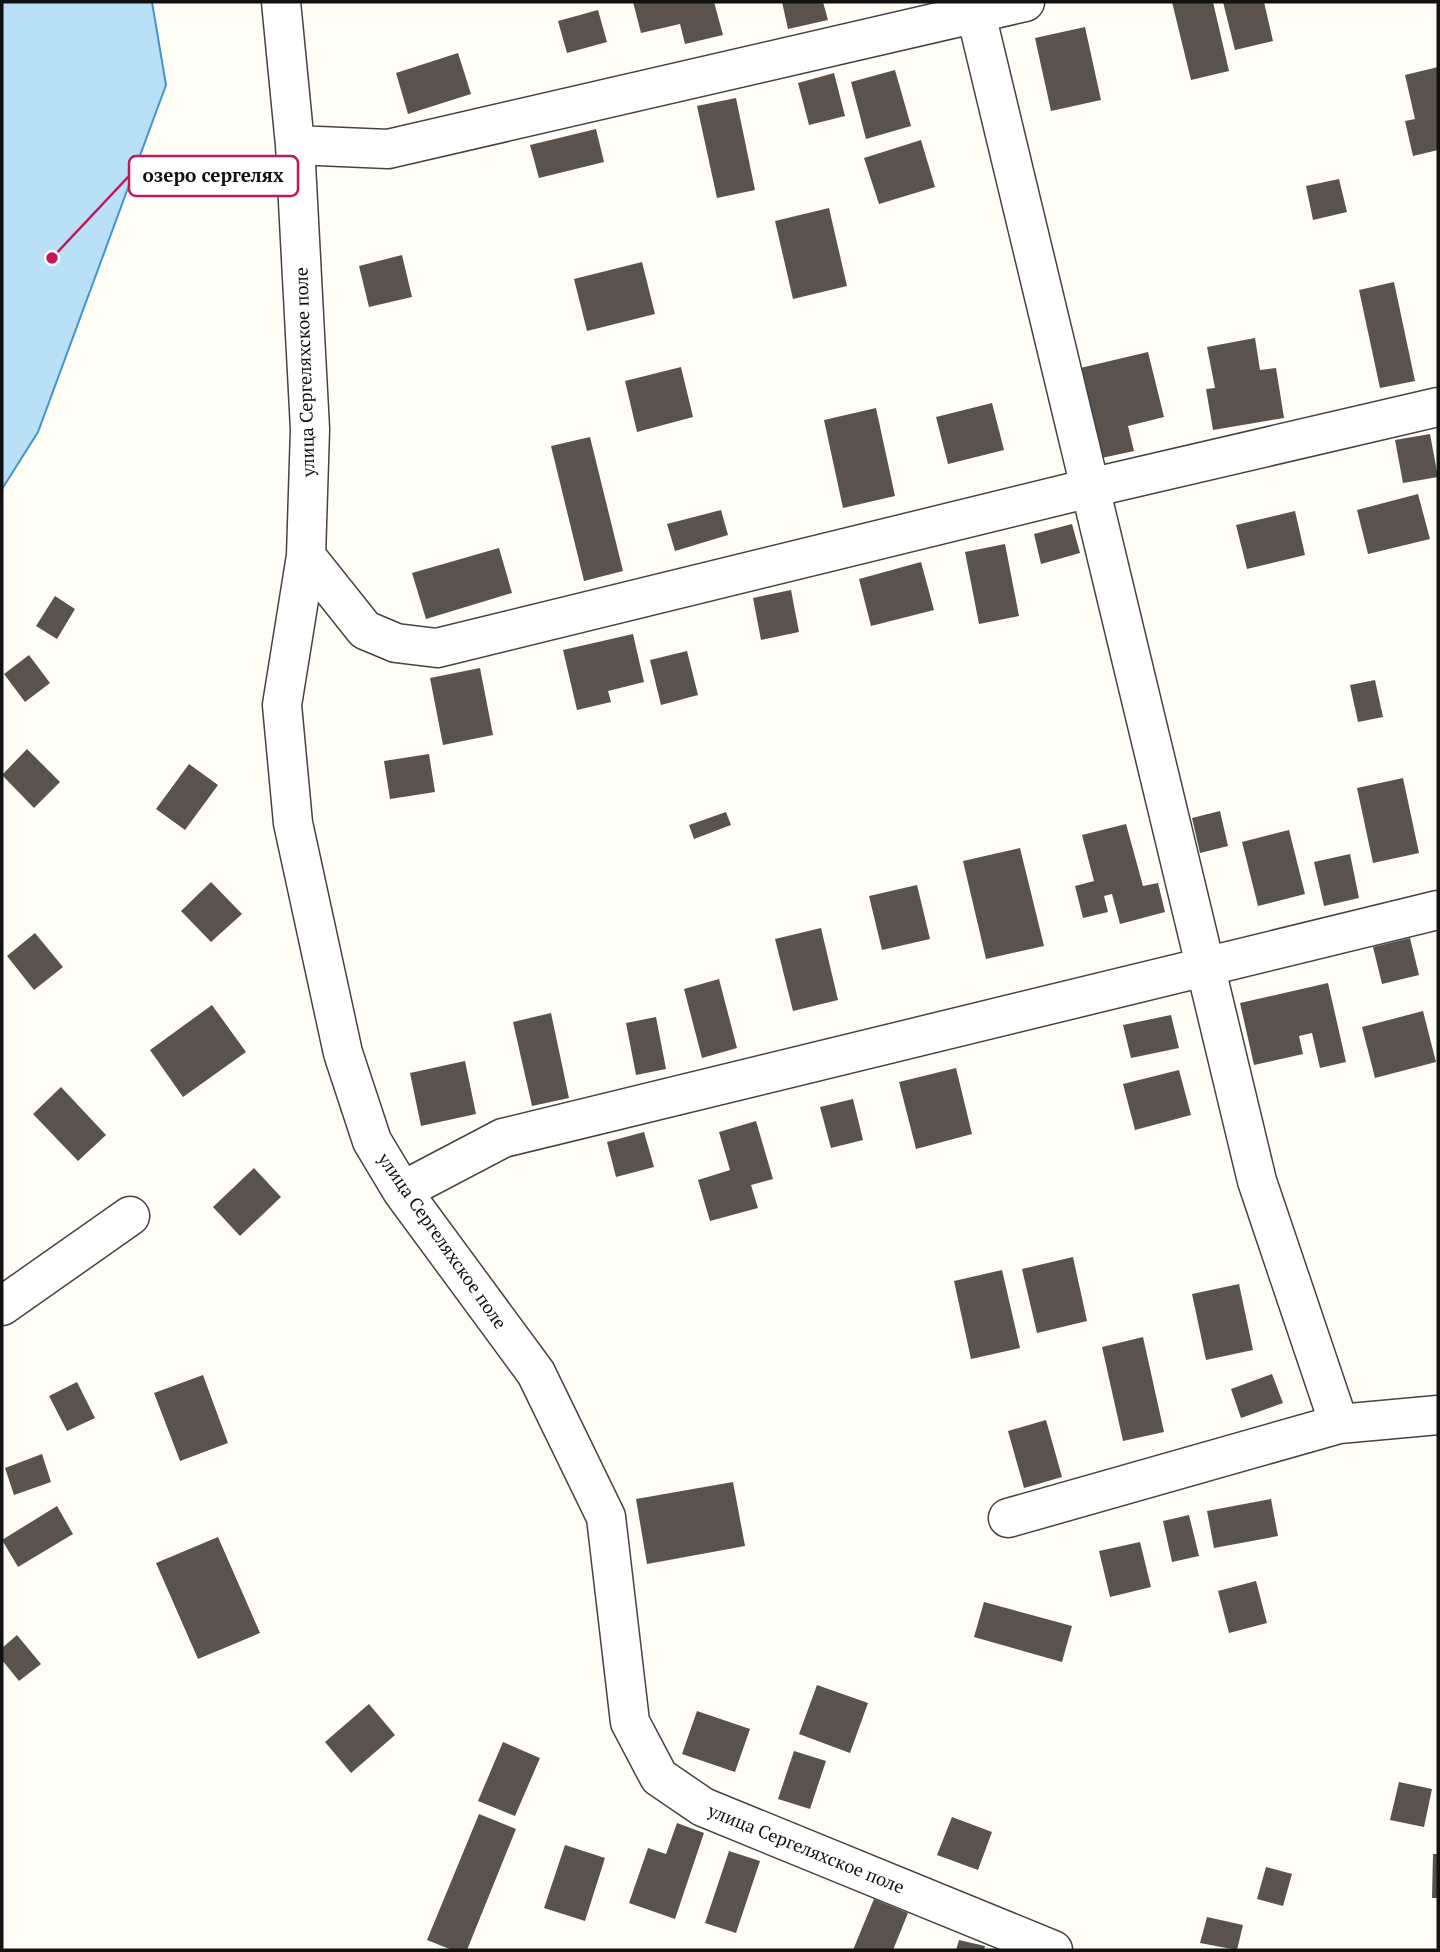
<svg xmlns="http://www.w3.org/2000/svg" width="1440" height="1952" font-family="'PT Serif',serif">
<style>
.water{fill:#b9e0f7;stroke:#3f96cf;stroke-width:2}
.building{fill:#5a524d}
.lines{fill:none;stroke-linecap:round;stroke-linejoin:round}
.minor-casing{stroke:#444;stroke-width:41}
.minor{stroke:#fff;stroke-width:38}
.labels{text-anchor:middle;stroke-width:7;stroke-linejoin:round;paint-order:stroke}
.street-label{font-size:18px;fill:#111;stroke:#fff}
.leader{fill:none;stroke:#c2185b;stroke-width:2.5}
.callout-dot{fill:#c2185b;stroke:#fff;stroke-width:2.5}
.callout{fill:#fff;stroke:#c2185b;stroke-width:2.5}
.callout-label{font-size:19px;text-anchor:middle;font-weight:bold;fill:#111}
</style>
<rect width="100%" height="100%" fill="#fffdf5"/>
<path class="water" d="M2,2H152L166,85L38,432L2,489Z"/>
<path class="building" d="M633,2H714L723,35L685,44L680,24L641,33Z
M782,2H823L828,20L788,29Z
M1172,2H1213L1229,71L1191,80Z
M1223,2H1264L1273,41L1235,50Z
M598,10L607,42L567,53L558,21Z
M1085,27L1101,100L1051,111L1035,38Z
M458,53L471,94L408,114L396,73Z
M1438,67V150L1413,156L1405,121L1415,119L1405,75Z
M895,70L911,126L866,139L851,82Z
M834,73L845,116L809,125L798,83Z
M736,98L755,190L717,198L697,106Z
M596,129L604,162L539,178L530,145Z
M921,140L935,187L879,204L864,158Z
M1339,179L1347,212L1313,220L1306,186Z
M829,208L847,286L793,299L775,221Z
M402,255L412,297L369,307L359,266Z
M642,262L655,314L587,331L574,279Z
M1394,282L1415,381L1380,388L1359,290Z
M1255,338L1260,370L1276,368L1284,418L1213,430L1206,389L1215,388L1207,347Z
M1148,352L1164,417L1128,426L1134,451L1097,459L1076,369Z
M681,367L693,417L637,432L625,381Z
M992,403L1004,450L948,464L936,417Z
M876,408L895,496L843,508L824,420Z
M1430,434L1438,477L1403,483L1395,440Z
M590,437L623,571L584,581L551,446Z
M1418,494L1430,539L1368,554L1357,510Z
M721,510L728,535L675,551L667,524Z
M1295,511L1305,555L1247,569L1236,525Z
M1072,524L1080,553L1041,564L1034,534Z
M1005,544L1019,616L979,624L965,552Z
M499,548L512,593L426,619L412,573Z
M921,562L934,610L871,626L859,579Z
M791,590L799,632L761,640L753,598Z
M55,596L75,609L57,639L36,626Z
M633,634L644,682L608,691L611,702L577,710L563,650Z
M687,651L698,695L661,705L650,660Z
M29,655L50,683L25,702L4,674Z
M480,668L493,735L443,745L430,678Z
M1375,680L1383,717L1358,722L1350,685Z
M27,749L60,782L34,808L2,775Z
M429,754L435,792L390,799L384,761Z
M189,764L218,785L185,830L156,809Z
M1403,778L1419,853L1373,863L1357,788Z
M1220,811L1228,846L1200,853L1192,818Z
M726,812L731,825L694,839L689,825Z
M1126,824L1143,886L1158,883L1165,912L1120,924L1112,894L1104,896L1108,912L1083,918L1075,886L1094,881L1082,835Z
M1289,830L1305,894L1258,906L1242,842Z
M1020,848L1044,946L986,959L963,861Z
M1350,854L1359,898L1324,906L1314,862Z
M211,882L242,914L211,942L181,911Z
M917,885L930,939L882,950L869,896Z
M821,928L838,1000L793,1011L775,939Z
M35,933L63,967L34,990L7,956Z
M1410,938L1419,975L1382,984L1373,947Z
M719,979L737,1048L702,1058L684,989Z
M1328,983L1346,1062L1320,1068L1312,1033L1299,1036L1303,1054L1254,1065L1240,1003Z
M212,1005L246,1052L183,1097L150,1050Z
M1423,1011L1436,1062L1375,1078L1362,1027Z
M551,1013L569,1098L532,1106L513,1022Z
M1171,1015L1179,1048L1131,1058L1123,1025Z
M656,1017L666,1069L636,1075L626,1023Z
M465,1061L476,1114L421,1126L410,1073Z
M956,1068L972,1134L916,1149L899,1082Z
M1179,1070L1191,1115L1135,1130L1123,1084Z
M61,1087L106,1135L78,1161L33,1114Z
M853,1099L863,1140L831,1148L820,1107Z
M756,1121L773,1179L751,1185L758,1208L710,1221L698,1180L730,1170L719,1132Z
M644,1132L654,1167L616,1177L607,1142Z
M254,1168L281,1197L240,1236L213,1207Z
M1073,1257L1087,1321L1037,1333L1022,1269Z
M1002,1270L1020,1348L971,1359L954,1281Z
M1239,1284L1253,1350L1206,1360L1192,1294Z
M1143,1337L1164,1432L1123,1441L1102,1347Z
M1272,1374L1283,1403L1241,1418L1231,1389Z
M203,1375L228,1443L180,1461L154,1393Z
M77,1382L95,1418L67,1431L49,1396Z
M1046,1420L1062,1477L1024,1488L1008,1431Z
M42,1454L51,1482L14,1495L5,1468Z
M733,1482L745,1546L647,1564L636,1499Z
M1271,1499L1278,1536L1214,1548L1207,1511Z
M57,1506L73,1534L18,1567L2,1540Z
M1189,1515L1199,1556L1172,1562L1163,1521Z
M218,1537L260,1633L198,1659L156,1563Z
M1140,1542L1151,1587L1110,1597L1099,1551Z
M1256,1581L1267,1623L1229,1633L1218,1591Z
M984,1602L1072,1626L1062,1662L974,1637Z
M17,1635L41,1664L19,1681L2,1660V1648Z
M817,1685L868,1703L850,1753L799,1734Z
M369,1704L395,1735L351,1773L325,1742Z
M697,1711L750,1729L735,1772L682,1754Z
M503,1742L540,1758L515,1816L478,1801Z
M794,1751L826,1761L810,1809L778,1799Z
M1399,1782L1432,1789L1424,1827L1390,1820Z
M479,1814L516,1829L467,1950H452L427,1940Z
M952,1817L992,1832L978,1870L937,1855Z
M677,1823L704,1833L675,1919L629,1903L648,1848L666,1854Z
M565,1845L605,1858L585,1921L544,1908Z
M729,1851L760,1861L736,1933L705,1923Z
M1433,1854H1438V1898H1432Z
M1266,1867L1292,1874L1283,1906L1257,1899Z
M874,1899L908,1913L893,1950H853Z
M1207,1917L1243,1925L1237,1950L1200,1943Z
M959,1940L985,1946L984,1950H956Z"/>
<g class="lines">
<defs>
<path id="minor" d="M281,2L295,145L310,429L306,556L282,705L293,823L343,1053L372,1141L402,1191L536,1373L606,1517L630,1722L659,1777L703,1807L1053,1950
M976,14L1257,1181L1339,1424L1008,1518
M295,145L388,149L1025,2
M306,556L365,630L396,643L437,648L1090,488L1438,407
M402,1191L503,1138L1438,910
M2,1306L130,1216
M1339,1424L1438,1415"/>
</defs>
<use href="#minor" class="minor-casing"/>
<use href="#minor" class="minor"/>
</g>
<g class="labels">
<g class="street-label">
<text transform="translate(305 372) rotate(-92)" y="6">улица Сергеляхское поле</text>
<text transform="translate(442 1241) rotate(55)" y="6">улица Сергеляхское поле</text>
<text transform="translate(806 1849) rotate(22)" y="6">улица Сергеляхское поле</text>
</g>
</g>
<path class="leader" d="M52 258L129 176"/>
<circle class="callout-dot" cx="52" cy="258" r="7"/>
<rect class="callout" x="129" y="156" width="169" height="40" rx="7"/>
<g class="callout-label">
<text x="213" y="182">озеро сергелях</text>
</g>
<rect width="1440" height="1952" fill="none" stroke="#111111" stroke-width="7"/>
</svg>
